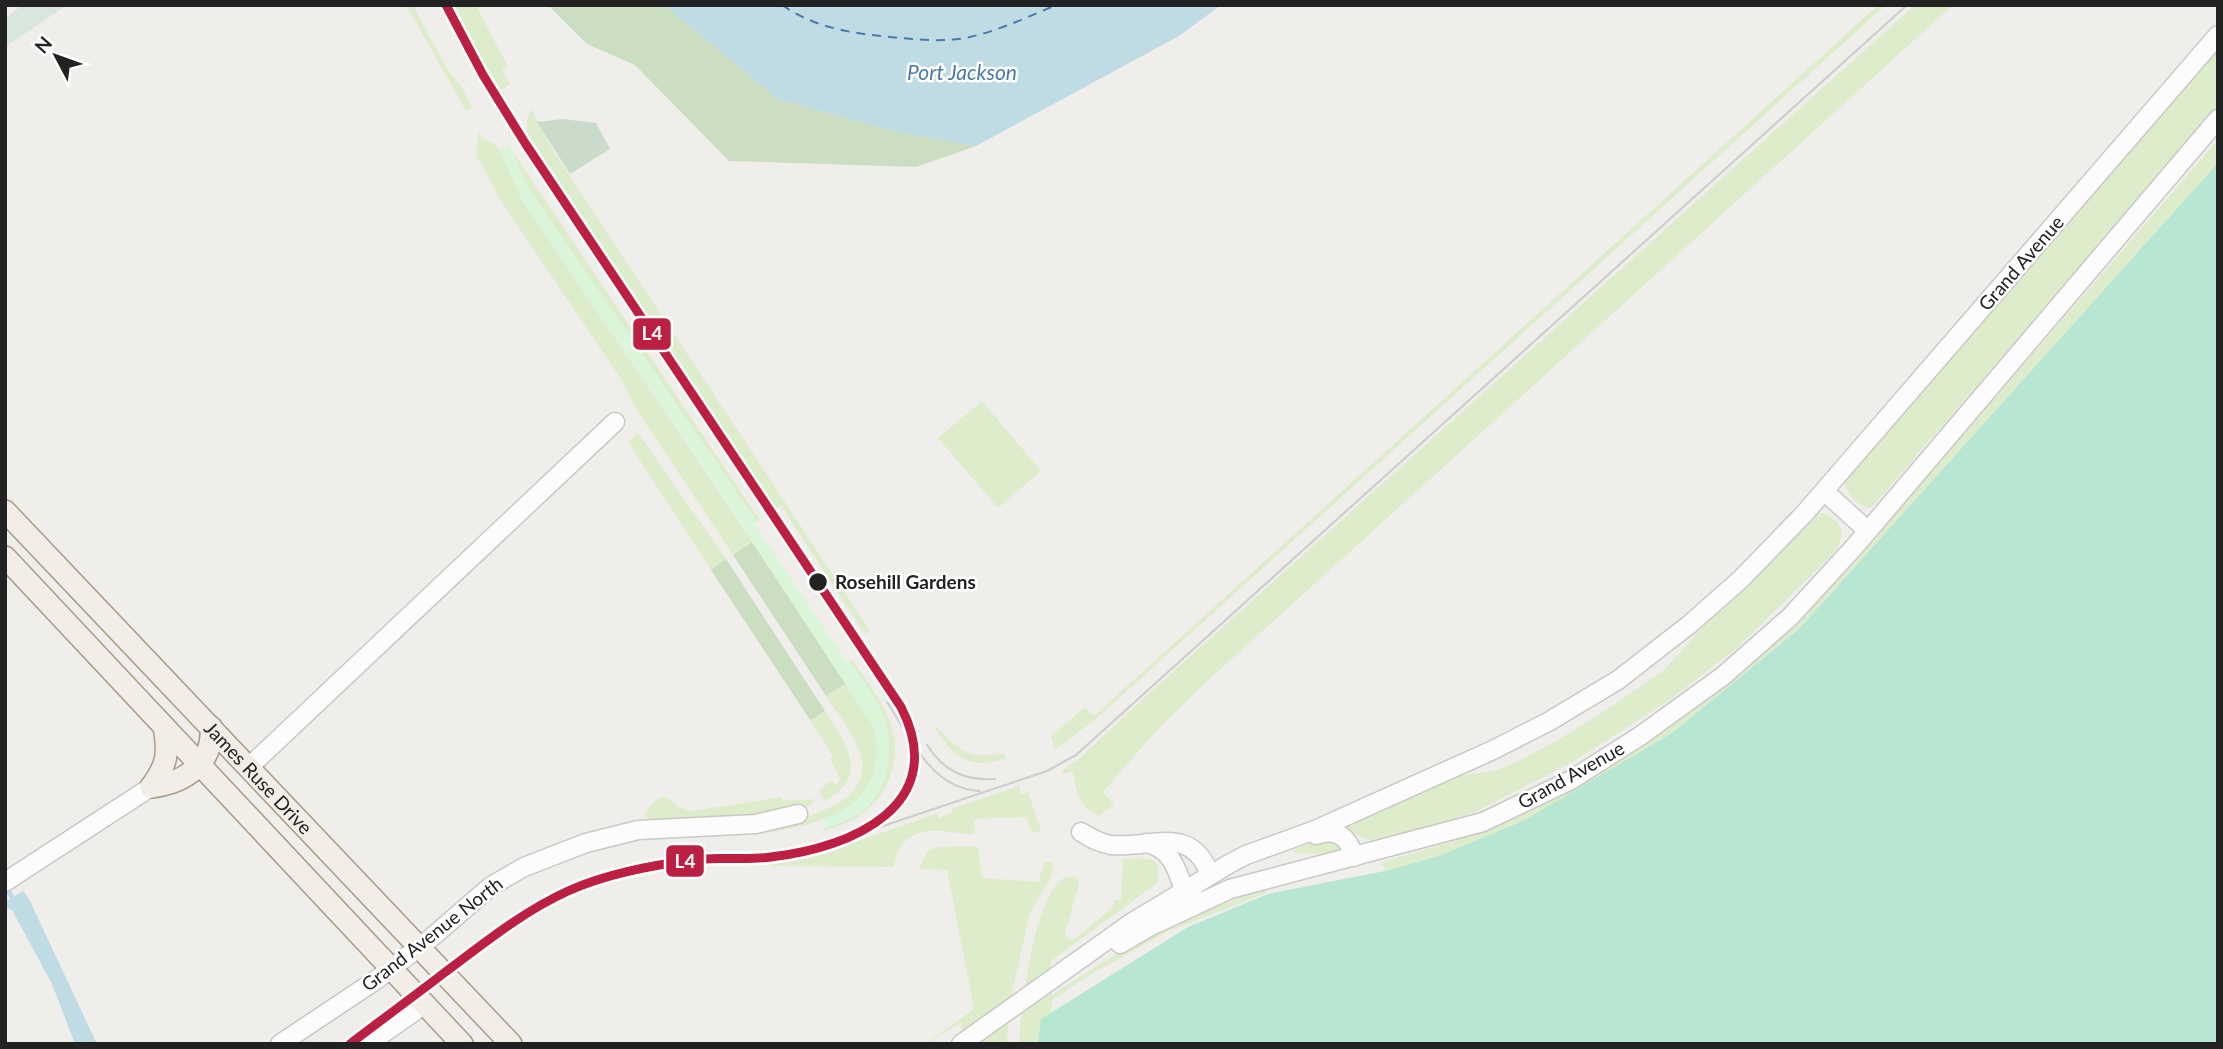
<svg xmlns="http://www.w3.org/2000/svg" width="2223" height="1049" font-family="Lato,sans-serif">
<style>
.grass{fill:#ddeccb}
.forest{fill:#cbdec1}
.wetland{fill:#d9e6de}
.cemetery{fill:#cadbca}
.park{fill:#daf5da}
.pitch{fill:#b7e6d2}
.water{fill:#bfdbe3}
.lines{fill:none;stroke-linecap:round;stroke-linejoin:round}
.stream{stroke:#bfdbe3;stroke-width:5}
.ferry{stroke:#4a7aab;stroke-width:2;stroke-dasharray:9 7;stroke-linecap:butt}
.minor-casing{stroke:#c9c8c7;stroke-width:21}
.major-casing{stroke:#a79c86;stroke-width:24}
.minor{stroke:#fdfcfc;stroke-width:18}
.major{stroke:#f3ede7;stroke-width:21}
.tram{stroke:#ccc;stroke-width:2}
.rail-1-casing{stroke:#fff;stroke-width:14}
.rail-1{stroke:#bb2043;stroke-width:9}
.stop-dot{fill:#222;stroke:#fff;stroke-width:2.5}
.labels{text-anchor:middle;stroke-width:5;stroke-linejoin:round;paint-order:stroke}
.street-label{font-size:19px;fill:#222;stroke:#fff}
.stop-label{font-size:19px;font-weight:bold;fill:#222;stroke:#fff;text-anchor:start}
.water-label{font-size:21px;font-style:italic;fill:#4a7aab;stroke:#fff}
.line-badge{stroke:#fff;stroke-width:2.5}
.badge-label{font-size:19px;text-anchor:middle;font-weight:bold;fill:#fff}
</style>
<rect width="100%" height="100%" fill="#f0eeeb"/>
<path class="grass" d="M406,5H413L448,70L461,86L472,107L466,111Z
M453,5H476L508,67L502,70L510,84L501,90L466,34Z
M1878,5H1886L1097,718L1055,750L1051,736L1085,707L1094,716Z
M1915,5H1953L1203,685L1157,730L1103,792L1114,805L1099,816C1075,804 1079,793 1072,771L1064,774L1062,771L1080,758L1155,688Z
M2218,45V106L1871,508C1857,507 1844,492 1844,478Z
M531,109L552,149L870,631L865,634L781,506L775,509L527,133V121Z
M478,132L483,139C505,142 513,180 521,198L752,542L733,555L636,409L621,379L501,201L477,156Z
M2218,140V163L1800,628L1672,733L1548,807L1525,820L1439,856L1385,871L1382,862L1451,842L1546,802L1657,736L1757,659L1801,618L1882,528Z
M513,152L760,520L757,522L529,189L523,178Z
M982,401L1041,471L998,508L938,438Z
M638,433L726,559L711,570L628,442Z
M1819,513C1830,513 1837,521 1842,530L1840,542L1834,553L1738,647L1667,702L1571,763L1475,812L1377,843L1361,837L1341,826L1402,797L1454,777L1496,770L1514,763L1558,740L1609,708L1664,670L1710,619L1808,519Z
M852,659C864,678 881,698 889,719C904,755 889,799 856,818C845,825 832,828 820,832C830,823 850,821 863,811C874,801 881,789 885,775C899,728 874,697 849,660Z
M846,683C855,697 869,714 874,729C878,741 878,755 875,767C865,816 807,826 766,833L764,828C800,818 876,806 860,753C854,733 837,713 826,696Z
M825,711C845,742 872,777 824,801L819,791L831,780L836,785L840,778L830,759L833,756L810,720Z
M937,727C961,752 968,760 1004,753L1006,758C971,771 954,758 936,730Z
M1019,786L1021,795L1028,792L1041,830L1039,833L1031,831L1027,817L974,819L975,832L970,835C938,829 899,824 894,867L767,866L804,859L937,814L940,818L952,812L951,809Z
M664,796L679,807L692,811L781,797L784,801L812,799L813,802L811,805C776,817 720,822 681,822C670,823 659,817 648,820L645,814C649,805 655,800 664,796Z
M1323,838L1331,839L1340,845L1341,849L1320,854L1295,853L1294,850Z
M972,846L978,848L982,878L1038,882L1044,863L1049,861L1053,864C1053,883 1035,899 1029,917L1009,1007L1007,1044H965L961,1023L925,1044L974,1009L947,870L919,869V867L929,850L938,847Z
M1123,859L1142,858L1155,861C1160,869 1159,875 1156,884L1051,961L1052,995C1124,946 1186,914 1269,888L1264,894L1169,931L1090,975L1052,1000L1051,1024L1047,1044H1019C1021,1016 1035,865 1076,877L1079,883L1066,930V936L1072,941L1112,908L1115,900H1121Z"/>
<path class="forest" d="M548,5H664L778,99L892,131L976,146L916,167L729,161L635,65L587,44Z
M752,542L846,683L826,696L733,555Z
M726,559L825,711L810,720L711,570Z"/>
<path class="wetland" d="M22,5H67L5,47V19Z"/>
<path class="cemetery" d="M563,119L596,123L610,149L570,174L537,122Z"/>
<path class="park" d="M509,145L529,189L757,522L754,524L847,662L849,660C858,674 869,687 877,702C897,738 894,790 857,815C848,821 837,824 827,828L824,819C867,803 883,773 874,728L719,491L521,198L499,150Z"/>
<path class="pitch" d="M2218,163V1044H1038L1041,1019L1188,927L1268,894L1385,871L1439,856L1525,820L1672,733L1800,628Z"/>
<path class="water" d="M664,5H1221L1179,36L976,146L892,131L778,99Z
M23,891L29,899L97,1044H75L52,984L12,910L5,907V902Z"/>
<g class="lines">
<path class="stream" d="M5,886L16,904"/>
<path class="ferry" d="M782,5C818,30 858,34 900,38C924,40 947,42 970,37C1000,30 1028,17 1056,5"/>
<defs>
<path id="minor" d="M1824,491L1868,531
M248,768L615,422
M1081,832C1090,838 1100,843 1111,845C1151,849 1191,823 1210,875
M1316,835C1337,828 1348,836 1354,857
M1146,843C1171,848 1177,869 1184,890L1192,893
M5,882L151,787
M1120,944L1151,926L1230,889L1483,822L1571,780L1640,736L1723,676L1790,617L1856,545L2218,119
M280,1044L376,980L431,938L491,886L524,867L586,843L638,830L756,824L798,814
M368,1044L425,1004
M961,1044L1131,923L1229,864L1246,855L1315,830L1493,750L1548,722L1618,680L1690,624L1741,579L1804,514L2218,35"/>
<g id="major">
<path id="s1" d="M5,511L511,1044"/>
<path d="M5,557L462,1044"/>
<path d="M151,787C184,783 214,764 211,727"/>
<path d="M151,787C167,765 169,754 164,727"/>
</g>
</defs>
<use href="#minor" class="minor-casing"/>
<use href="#major" class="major-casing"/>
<use href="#minor" class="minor"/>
<use href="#major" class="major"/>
<path class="tram" d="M887,702C911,738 931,789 980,791
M927,745C944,771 964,781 995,779
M862,833L1047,771L1076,755L1907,5"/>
<defs>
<path id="rail-1" d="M350,1044C381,1020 413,997 444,973C483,944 522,912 568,891C606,874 649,866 691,860C717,856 744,861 771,857C852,848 951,805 901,707L525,143L483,75L446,5"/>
</defs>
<use href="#rail-1" class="rail-1-casing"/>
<use href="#rail-1" class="rail-1"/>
</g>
<circle class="stop-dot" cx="818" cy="582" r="10"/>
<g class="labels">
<g class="street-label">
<text transform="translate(2021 263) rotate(-49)" y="7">Grand Avenue</text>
<text transform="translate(1571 775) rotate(-29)" y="7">Grand Avenue</text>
<text dy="7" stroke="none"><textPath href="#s1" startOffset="368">James Ruse Drive</textPath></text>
<text transform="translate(432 934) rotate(-38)" y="7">Grand Avenue North</text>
</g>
<g class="stop-label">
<text x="835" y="589">Rosehill Gardens</text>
</g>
<g class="water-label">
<text x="962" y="80">Port Jackson</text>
</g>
</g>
<g class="line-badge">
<rect x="632" y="317" width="40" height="34" rx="7" fill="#bb2043"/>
<rect x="665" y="844" width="40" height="34" rx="7" fill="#bb2043"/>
</g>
<g class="badge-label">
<text x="652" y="340">L4</text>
<text x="685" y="868">L4</text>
</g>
<rect width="2223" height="1049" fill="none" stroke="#222222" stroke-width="14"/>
<g transform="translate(56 56) rotate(311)" stroke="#ffffff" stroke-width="5" paint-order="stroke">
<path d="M0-5L12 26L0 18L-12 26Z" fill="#222222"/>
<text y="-10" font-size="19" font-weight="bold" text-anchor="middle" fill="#222222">N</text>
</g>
</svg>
